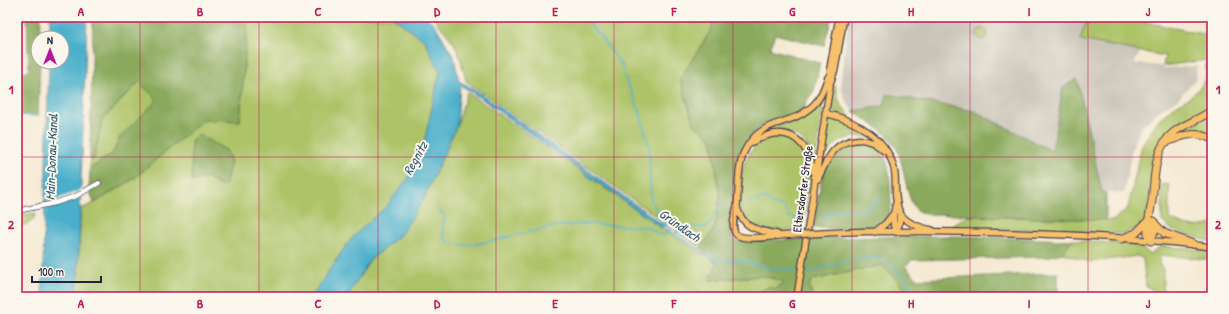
<svg xmlns="http://www.w3.org/2000/svg" width="1229" height="314" font-family="'Patrick Hand',sans-serif">
<style>
.industrial{fill:#c9c3b8}
.green{fill:#adc368;stroke:#687252}
.forest{fill:#8aa95c;stroke:#56664c}
.water{fill:#4aafca;stroke:#366882}
.pier{fill:#f4e8d0}
.lines{fill:none;stroke-linecap:round;stroke-linejoin:round}
.stream{stroke:#4aafca;stroke-width:1.5}
.minor-casing{stroke:#424051;stroke-width:6}
.major-casing{stroke:#424051;stroke-width:8}
.highway-casing{stroke:#424051;stroke-width:9}
.minor{stroke:#fff;stroke-width:4.5}
.major{stroke:#f7c06b;stroke-width:5.5}
.highway{stroke:#f7c06b;stroke-width:7}
.major-bridge-casing{stroke:#424051;stroke-width:8;stroke-linecap:butt}
.major-bridge{stroke:#f7c06b;stroke-width:5.5}
.grid{fill:none;stroke:#c2185b;stroke-width:1;stroke-opacity:0.55}
.labels{text-anchor:middle;stroke-width:4;stroke-linejoin:round;paint-order:stroke}
.street-label{font-size:12px;fill:#22223b;stroke:#fbf7ec}
.water-label{font-size:13px;font-style:italic;fill:#325a74;stroke:#fbf7ec}
.neatline{fill:none;stroke:#c2185b;stroke-width:1.5}
.grid-label{font-size:13px;text-anchor:middle;font-weight:bold;fill:#c2185b}
</style>
<rect width="100%" height="100%" fill="#fbf7ec"/>
<filter id="ink" filterUnits="userSpaceOnUse"><feTurbulence type="fractalNoise" baseFrequency=".025" numOctaves="2"/><feDisplacementMap in="SourceGraphic" scale="8" xChannelSelector="R" yChannelSelector="G"/><feConvolveMatrix kernelMatrix="1 2 1 2 8 2 1 2 1" color-interpolation-filters="sRGB"/></filter>
<filter id="wash" filterUnits="userSpaceOnUse"><feTurbulence type="fractalNoise" baseFrequency=".012" numOctaves="4" result="noise"/><feDisplacementMap in="SourceGraphic" scale="16" xChannelSelector="R" yChannelSelector="G"/><feGaussianBlur stdDeviation="0.9" result="paint"/><feColorMatrix in="noise" values="0 0 0 0 0 0 0 0 0 0 0 0 0 0 0 0 0 1.4 0 .05"/><feComposite in="paint" operator="in"/></filter>
<g filter="url(#wash)">
<rect width="100%" height="100%" fill="#f4e8d0"/>
<path class="industrial" d="M849,17H1088L1080,40L1141,51L1134,63L1161,66L1163,68L1197,66L1195,80L1178,99L1157,112L1141,128L1132,148L1124,193L1102,192L1077,80L1063,87L1052,151L974,111L887,94L884,106L853,111L845,99L841,88V77Z"/>
<path class="green" d="M248,17H393L425,41L440,72L419,165L385,208L363,227L347,244L311,297H77L81,209L94,203L132,180L203,119L240,121Z
M433,17H714L711,30L680,79L694,124L712,139L720,197L715,227L701,248L466,81L460,57L454,43Z
M1088,17H1121L1203,34L1212,26V102L1205,110L1178,124L1165,134L1153,159L1148,211L1143,225L1124,234L950,227L968,216L1114,220L1128,208L1142,145L1159,119L1171,109L1192,96L1202,85L1206,76V60L1163,66L1165,56L1080,40Z
M976.5 34a5.5 5.5 0 1 1 11 0a5.5 5.5 0 1 1-11 0Z
M139,82L157,100L120,137L113,153L90,169V160L94,159L102,120Z
M835,85L839,102L851,118L836,114L830,109L832,90Z
M826,86L815,161C803,133 791,129 763,134L762,133C780,123 807,121 818,103C821,98 824,91 826,86Z
M467,92L662,228L718,263L711,280L762,276L784,281L777,289L768,287L750,297H347L370,260L400,235L424,198L457,125Z
M1212,113V136C1199,129 1187,130 1174,136V134Z
M828,117L853,124L871,137L870,138C845,133 831,143 821,166Z
M777,137C786,137 793,139 799,146C814,161 809,179 806,198C805,208 805,219 802,229H792V230C779,230 764,232 752,225C738,217 739,204 740,190C741,166 749,140 777,137Z
M1162,184L1169,185V218C1186,227 1193,229 1212,224V242L1172,230L1162,221Z
M36,213C32,224 28,224 17,226V216Z
M1072,240L1139,245L1150,255L1161,246L1212,251V260L1160,255L1159,264L1163,269V296L1146,286L1143,259L1138,256L1090,262L1062,253Z
M882,265L909,292L897,297H813L809,287L812,280Z"/>
<path class="forest" d="M27,17H41L40,38H38V62H40L38,116L17,114V73L29,71Z
M93,17H248L240,121L203,120L132,180L94,203L89,188L90,169L113,153L120,137L157,100L139,82L102,120L94,159L90,160Z
M714,17H832L824,46L775,34L770,49L820,63L814,91L807,100L804,109C790,116 772,119 759,128C750,134 744,143 740,153C734,171 730,220 733,239L736,241H741L822,239L823,238L950,236L1072,240L1062,253L1047,257L912,260L905,266L917,279L1058,273V297H910L908,292L882,265L812,280L809,287L813,297H750L768,287L777,289L784,281L762,276L710,280L717,263L701,248L715,227L720,197L712,139L694,124L680,79L711,30Z
M1077,79L1102,192L1106,193V220L930,214C926,213 921,213 918,211C905,202 905,159 894,144C884,130 867,121 853,111L884,106L887,94L974,111L1052,151L1063,87Z
M199,135L226,150L231,161L226,184L219,186L208,177L192,182L191,140Z
M853,142C893,140 889,174 891,202C891,211 888,219 880,224C865,232 830,227 814,228C818,207 819,173 832,156C837,149 845,145 853,142Z"/>
<path class="water" d="M50,17H87L77,297H42L49,62H62V38H50Z
M393,17H427L435,25L454,57L459,81L474,89L664,225L662,228L472,92L460,85L457,125L424,198L413,216L400,235L370,260L347,297H311L347,244L363,227L385,208L419,164L440,72L425,41Z"/>
<path class="pier" d="M83,188V196L77,199L44,209V203L55,200L76,192Z"/>
<g class="lines">
<path class="stream" d="M584,17L600,36L622,66L625,78L639,109L649,146L651,200L658,213L668,229
M17,115L37,116
M749,202L764,198L772,204L784,207L789,217L796,218
M438,209L445,216C445,223 440,229 444,237C453,253 498,240 512,236
M821,218C828,215 838,209 846,209C861,208 861,218 874,201L882,200
M662,225L712,258L717,260L720,259L748,262L759,266L798,271
M675,233L689,227H708L721,203H722
M516,235L556,226L587,224L647,227L658,234L663,235L671,231
M802,272C811,273 818,269 826,267C874,255 890,248 916,297"/>
</g>
</g>
<g filter="url(#ink)">
<g class="lines">
<defs>
<path id="minor" d="M17,211L55,203L76,196L99,183"/>
<path id="major" d="M831,81L835,69L844,17
M825,113C856,121 890,138 895,174C896,186 894,202 900,213C906,223 922,228 932,230
M752,142C759,139 766,135 773,134C799,130 812,154 814,176
M818,179C826,162 833,142 855,140C860,139 866,140 871,142C876,143 880,148 884,151
M896,203C894,212 891,223 896,232
M737,207C743,229 757,230 777,234
M875,232L886,223L893,214
M896,232L899,225L900,213
M824,233C869,230 915,231 960,232C1044,233 1129,236 1212,247
M791,235C781,235 741,243 735,233C731,225 735,215 737,206C739,189 737,169 744,152C761,117 787,128 810,108C820,101 824,88 828,77
M797,297L830,85V68L839,17"/>
<path id="highway" d="M1167,142C1183,135 1195,131 1212,139
M1154,223L1164,233L1193,244
M1121,239L1136,233L1148,221
M1149,240C1146,228 1149,219 1151,207C1156,181 1151,150 1174,132C1186,123 1201,119 1212,110
M1151,241L1154,232V221"/>
</defs>
<use href="#minor" class="minor-casing"/>
<use href="#major" class="major-casing"/>
<use href="#highway" class="highway-casing"/>
<use href="#minor" class="minor"/>
<use href="#major" class="major"/>
<use href="#highway" class="highway"/>
<defs>
<path id="major-bridge" d="M791,235L824,233"/>
</defs>
<use href="#major-bridge" class="major-bridge-casing"/>
<use href="#major-bridge" class="major-bridge"/>
</g>
</g>
<path class="grid" d="M140,17V297M259,17V297M378,17V297M496,17V297M614,17V297M733,17V297M852,17V297M970,17V297M1088,17V297M17,157H1212"/>
<g class="labels">
<g class="street-label">
<text transform="translate(803 189) rotate(-82)" y="4">Eltersdorfer Straße</text>
</g>
<g class="water-label">
<text transform="translate(51 157) rotate(-88)" y="5">Main-Donau-Kanal</text>
<text transform="translate(415 158) rotate(-61)" y="5">Regnitz</text>
<text transform="translate(680 225) rotate(35)" y="5">Gründlach</text>
</g>
</g>
<rect width="1229" height="314" fill="none" stroke="#fbf7ec" stroke-width="44"/>
<g transform="translate(50 50)"><circle r="19" fill="#fbf7ec" stroke="#a4a2a5"/>
<path d="M0-3L7 15L0 10L-7 15Z" fill="#b5179e"/>
<text y="-6" font-size="11" font-weight="bold" text-anchor="middle" fill="#22223b">N</text>
</g>
<path d="M32 276v6h69v-6" fill="none" stroke="#22223b" stroke-width="2"/>
<text x="38" y="276" font-size="12" fill="#22223b" stroke="#fbf7ec" stroke-width="3" paint-order="stroke">100 m</text>
<rect x="22" y="22" width="1185" height="270" class="neatline"/>
<g class="grid-label">
<text x="81" y="16">A</text>
<text x="200" y="16">B</text>
<text x="318" y="16">C</text>
<text x="437" y="16">D</text>
<text x="555" y="16">E</text>
<text x="674" y="16">F</text>
<text x="792" y="16">G</text>
<text x="911" y="16">H</text>
<text x="1029" y="16">I</text>
<text x="1148" y="16">J</text>
<text x="11" y="94">1</text>
<text x="1218" y="94">1</text>
<text x="11" y="229">2</text>
<text x="1218" y="229">2</text>
<text x="81" y="308">A</text>
<text x="200" y="308">B</text>
<text x="318" y="308">C</text>
<text x="437" y="308">D</text>
<text x="555" y="308">E</text>
<text x="674" y="308">F</text>
<text x="792" y="308">G</text>
<text x="911" y="308">H</text>
<text x="1029" y="308">I</text>
<text x="1148" y="308">J</text>
</g>
</svg>
